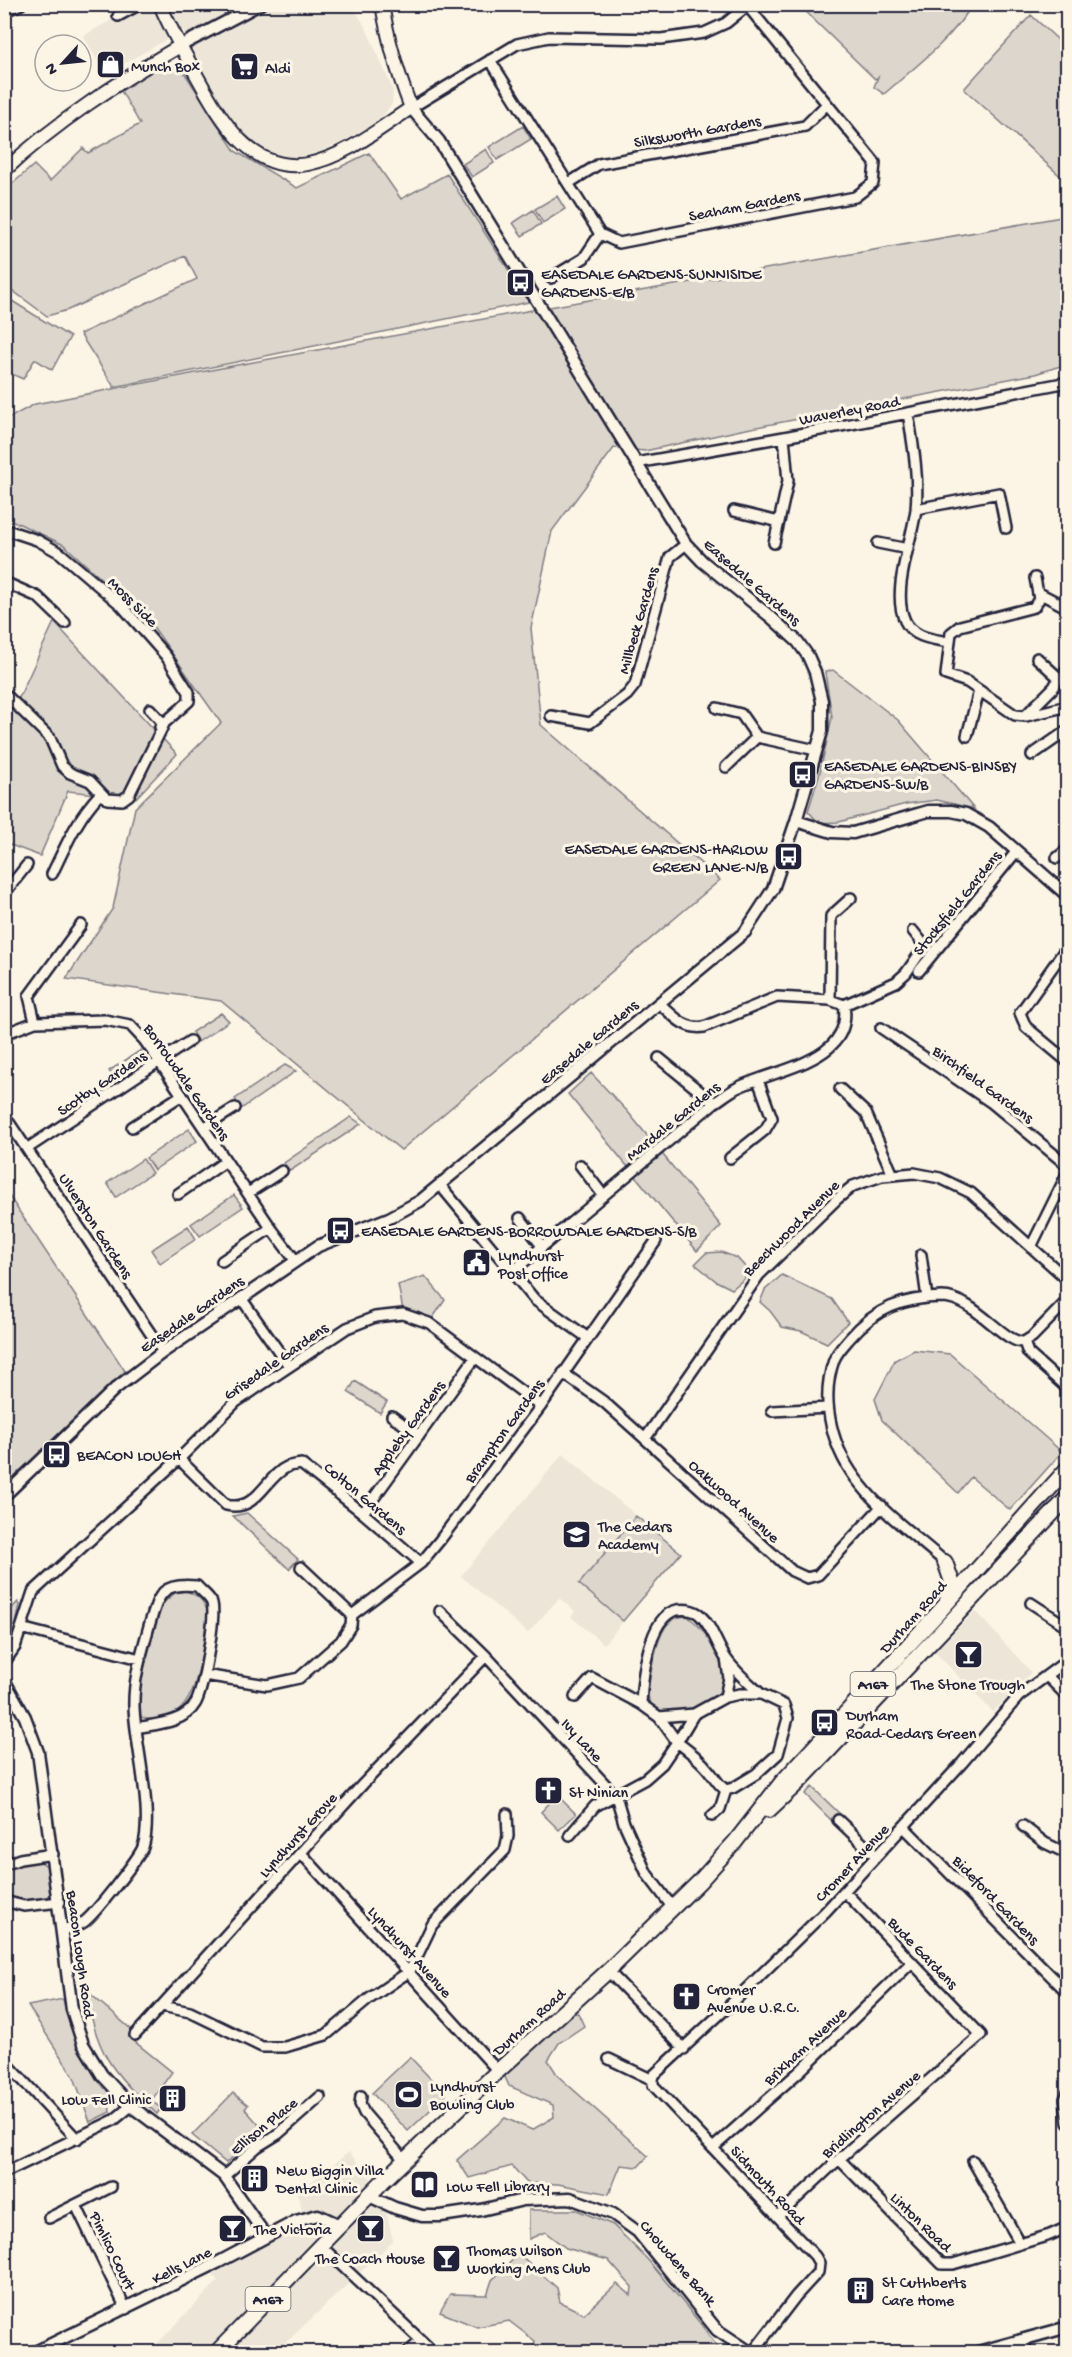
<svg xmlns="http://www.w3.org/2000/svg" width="1072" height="2357" font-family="'Gochi Hand',sans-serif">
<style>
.built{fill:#ece5d8}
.green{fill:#dcd6cc;stroke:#7f7c84;stroke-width:1.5}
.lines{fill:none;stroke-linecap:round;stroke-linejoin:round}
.minor-casing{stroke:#22223b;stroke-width:14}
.tertiary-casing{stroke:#22223b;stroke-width:15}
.secondary-casing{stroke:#22223b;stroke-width:16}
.primary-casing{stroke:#22223b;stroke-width:18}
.minor{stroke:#fcf5e5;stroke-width:9}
.tertiary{stroke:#fcf5e5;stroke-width:10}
.secondary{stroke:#fcf5e5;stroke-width:12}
.primary{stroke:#fcf5e5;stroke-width:14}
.labels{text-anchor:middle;stroke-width:6;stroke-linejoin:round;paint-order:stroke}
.shield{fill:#fcf5e5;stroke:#63616e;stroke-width:1.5}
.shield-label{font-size:15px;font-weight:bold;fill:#22223b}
.poi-label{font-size:16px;fill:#22223b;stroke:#fcf5e5;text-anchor:start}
.street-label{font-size:16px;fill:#22223b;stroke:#fcf5e5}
</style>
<rect width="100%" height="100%" fill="#fcf5e5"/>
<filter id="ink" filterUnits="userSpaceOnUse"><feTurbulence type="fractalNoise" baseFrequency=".0167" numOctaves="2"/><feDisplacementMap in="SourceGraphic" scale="12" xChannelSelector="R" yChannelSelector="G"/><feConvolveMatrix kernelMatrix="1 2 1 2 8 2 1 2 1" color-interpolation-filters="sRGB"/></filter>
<g filter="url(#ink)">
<path class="built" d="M139,5H352L366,28L393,90L392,104L382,117L358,133L337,144L319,152L297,158L281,156L266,150L249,138L234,121L218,98L183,30L106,74L83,36Z
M563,1454L681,1553L604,1644L571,1617L575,1611L559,1598L528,1633L461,1576Z
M975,1611L1031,1672L993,1712L935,1652Z
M349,2152L382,2192L393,2241L276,2352H149L218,2281L213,2275L305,2221L297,2193Z"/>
<path class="green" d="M800,5H972C951,40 915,67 884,94L874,87L878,77L875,79L812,18Z
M1031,15L1067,48V182L964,89Z
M162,65L182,69L235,151L297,188L369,153L401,199L447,174L529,302L114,387L80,334L197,279L185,256L68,310L47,316L5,285V190L34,165L50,181L83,148L88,153L140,124L120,89Z
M523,126L531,139L497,160L489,147Z
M486,149L494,163L472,177L463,164Z
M557,196L565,209L543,223L535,209Z
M533,210L541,224L522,236L513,223Z
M1067,216V364L1035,374L741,430L645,451L614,448L552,531L531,628L541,725L720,880L401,1150L221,1001L66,979L113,908L135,808L221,723L152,625L64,545L5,517V420L35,404L232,366L521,312Z
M4,296L70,337L52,370L35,359L23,379L5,371Z
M54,622L177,754L136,798L68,791L40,856L5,843L4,712L11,715Z
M833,670L898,720L974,809L937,800L906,804L839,822L819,823L808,811L820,772L832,717L825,672Z
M221,1013L229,1021L198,1042L192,1032Z
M141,1050L144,1059L141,1064L117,1082L109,1071Z
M285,1065L296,1071L241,1109L235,1099Z
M591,1073L628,1112L721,1226L697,1251L568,1094Z
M351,1117L361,1124L290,1171L284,1163Z
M189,1129L197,1141L154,1170L146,1158Z
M143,1159L152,1173L116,1197L107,1183Z
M5,1190L125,1371L5,1485Z
M234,1195L243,1207L200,1236L191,1224Z
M188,1226L196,1239L160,1263L151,1250Z
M721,1252L737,1258L748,1270L744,1279L732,1289L716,1281L695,1264L706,1253Z
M782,1275L832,1299L848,1322L827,1343L801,1331L782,1327L770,1311L760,1302L765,1290Z
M425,1276L445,1300L432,1319L418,1312L403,1310L398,1285Z
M914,1350L950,1354L1062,1452L1010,1510L971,1477L958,1493L882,1420L875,1399L895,1360Z
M355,1381L387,1402L380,1413L348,1392Z
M1067,1476V1488L960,1601L956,1599Z
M247,1513L298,1559L289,1569L233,1516Z
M636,1516L681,1553L623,1621L579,1584Z
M185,1591C197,1594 205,1601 208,1613C202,1644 201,1712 163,1718C155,1719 147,1721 140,1716L138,1707V1691L161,1605L175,1593Z
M18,1602L20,1605L12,1643L5,1654V1615Z
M687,1616C705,1628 730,1666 721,1688C711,1713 673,1716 652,1708C650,1703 648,1699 648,1694C649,1678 657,1632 670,1622C675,1617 680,1617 687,1616Z
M812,1787L840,1814L832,1821L805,1794Z
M557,1795L576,1814L559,1830L541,1812Z
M39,1861L48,1867L52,1891L47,1899L17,1901L5,1897L4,1871L18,1864Z
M87,1991L133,2031L129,2037L172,2072L151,2101L161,2108L157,2114C113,2075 94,2050 87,1991Z
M63,1999C74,2042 82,2063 113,2097L109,2100L110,2112L90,2122L74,2077L28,2006Z
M578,2013L584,2026L559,2043L548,2060L558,2076L648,2156L638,2167L621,2165L609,2194L558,2184L527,2183L512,2166L469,2178L457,2160L505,2118L532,2130L554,2117L553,2105L509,2086L504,2075L567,2014Z
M410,2057L446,2095L408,2131L372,2093Z
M233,2093L248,2105L245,2109L267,2134L254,2138L226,2163L192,2135Z
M529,2210H577L613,2225L648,2260L700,2323L721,2352H533L535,2341L509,2321L477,2327L440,2312L450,2294L487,2295L492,2280L519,2254L557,2288L560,2302L584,2314L617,2284L631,2295L632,2287L608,2260L566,2248L545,2232L529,2239Z"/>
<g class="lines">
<defs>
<path id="minor" d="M8,4L12,8L21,4
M118,16L140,4
M490,60L600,234L619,243L855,197L873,183L875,163L746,4
M411,108L517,44L549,37L661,39L704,33L726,23L747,6
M569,183L599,164L805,126L827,104
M551,278L584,258L600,234
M908,413C913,444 919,478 916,509C912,542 891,591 905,621C913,638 933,639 949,642
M636,463L784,437L1068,382
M916,509L999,493L1006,528
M734,511L779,522L788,481L784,437
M4,529L37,540L60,553L121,605L166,656L189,692V701L160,727
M774,543L779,522
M878,543L908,549
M1035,578L1039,599L1034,607L960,626L951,633L946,675L967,682L1015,715L1026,716L1068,706
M4,582L38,597L65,623
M1039,593L1068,608
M1065,672L1068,667
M4,693L50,738L62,766L70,773L90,781L107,799L122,800L129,795L164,724L150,709
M717,708L741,714L757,737L816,750
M1027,714L1054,687L1059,678L1037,658
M551,716L590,723L627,695L635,685L670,557L686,544
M967,736L979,691
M1032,755L1068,730
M726,767L757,737
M1057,858L1068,849
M52,874C66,845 78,817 100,794
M4,894L27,865
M1068,953L1064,951L1020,1013L1026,1027L1068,1062
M919,971L1016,852
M830,1000L831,916L851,898
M660,1004C674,1016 684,1030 704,1027L777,997L830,1000L844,1005L896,982L906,973L925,946L913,931
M35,1022L29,996L81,925
M881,1028L992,1103L1068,1166
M4,1034L35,1022L105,1020L130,1025L144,1040L159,1061L271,1228L295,1260
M659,1058L714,1103
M840,1089L866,1113L893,1175
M4,1115L163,1352
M132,1127L182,1095
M205,1127L235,1108
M28,1148L190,1041
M730,1158L765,1130L772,1118L758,1080
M580,1165L603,1195
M440,1185L535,1300L588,1338
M248,1193L282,1171
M178,1194L226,1161
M520,1218L542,1246
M1031,1247L1068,1172
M921,1255L927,1298
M222,1261L271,1228
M512,1272L714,1103C722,1098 729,1092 737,1088C774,1069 854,1062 844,1005
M241,1298L289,1366
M1024,1342L1032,1337L1068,1300
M563,1373L604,1402L792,1571L807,1578L818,1575L882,1506
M772,1411L828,1408
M392,1416L419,1436
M645,1439L759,1275L837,1199L853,1186L882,1176L893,1175L914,1173L940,1178L971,1193L1068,1280
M179,1459L226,1505C257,1513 266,1476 287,1467C291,1465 297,1465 301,1464L363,1513L421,1563
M363,1513L475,1358
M945,1562C917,1537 884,1514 861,1485C833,1452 819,1402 834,1360C837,1352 844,1345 850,1338C876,1308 903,1298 942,1297C974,1297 1004,1344 1024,1342L1028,1353L1068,1389
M1031,1603L1068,1627
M440,1611L486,1656L616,1796L624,1823L647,1874L673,1908
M352,1615L421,1563L440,1540L541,1406L656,1241
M21,1628L140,1659
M4,1663L15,1647L33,1592L179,1459L236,1402L347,1328L375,1317L403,1314L429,1323L541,1406
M204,1675L267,1685L299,1678L341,1641L351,1625L352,1615L301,1567
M1047,1676L1068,1697
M575,1697L592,1678L641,1704
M725,1697L729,1678L726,1659
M659,1717L694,1714L725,1697L740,1694H761L784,1705L788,1718L778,1754L756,1774L733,1788L726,1790C718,1785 716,1779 710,1772C701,1760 689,1751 677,1742L694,1714
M712,1816L720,1809L726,1790
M838,1820L876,1856
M1023,1826L1045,1843L1068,1854
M904,1827L1068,1993
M570,1835L595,1806L645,1779L662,1764L677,1742L659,1717L641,1704C642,1681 648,1616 677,1610C685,1609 693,1610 699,1614C712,1626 716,1643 725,1657C734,1671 749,1683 761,1694
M301,1853L498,2071
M4,1865L20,1859L53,1854
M4,1901L24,1906L60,1902
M62,1930C69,1928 78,1926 84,1922C94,1915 139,1858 143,1847C154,1813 135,1744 134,1707C133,1679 142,1652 149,1626C159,1595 160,1582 197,1586C201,1591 210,1597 212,1603C216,1617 203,1692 195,1704C184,1723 156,1724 136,1728
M608,1971L684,2049
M162,2006L190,2012L262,2047H285L326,2035L369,1999L410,1971L432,1925L505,1850L508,1836L507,1814
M135,2035L363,1784L486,1656
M609,2059L653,2080V2085L815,2256L819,2263L818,2272L796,2296L753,2352
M4,2060L77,2139
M653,2080L654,2075L731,2004L826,1911L962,1763L1019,1696L1068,1660
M1068,2093L1065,2099L1068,2123
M361,2096L360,2104L364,2113L405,2161
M714,2147L800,2071L912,1962
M839,2159L942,2264H953L1050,2235L1068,2227
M973,2161L1020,2243
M4,2173L114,2120L131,2106
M224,2176L257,2147L278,2134L320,2097
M76,2205L126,2309
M779,2215L839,2159L981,2035L844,1891
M49,2218L111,2187
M320,2245L428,2347
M1024,2339L1026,2352
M408,2352L421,2341"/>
<path id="tertiary" d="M180,46L260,4
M796,821L832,832L853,833L928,811H951L966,814L989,827L1068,896
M4,1496L116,1388L163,1352L318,1246L389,1218L420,1201L745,932L773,889L796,821L822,731V701L815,672L808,656L798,642L772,618L702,561L686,544L439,141L411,108
M4,1680L25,1717L38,1752L72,2010L83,2044L102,2075L131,2106L224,2176L266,2236
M369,2196L395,2208L422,2216H441L481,2210L523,2200L570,2198L613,2214L638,2232L717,2330L750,2352
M35,2352L219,2262L296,2221L318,2215L340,2225
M978,2352L1068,2327"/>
<path id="secondary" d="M160,4C169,27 182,48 193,69C217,112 248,175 308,164C345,157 380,128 411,108C398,74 388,41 382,4
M4,171C57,121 119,82 180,46"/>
<path id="primary" d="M945,1562L952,1582L947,1600
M769,1810L801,1780L1068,1497
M217,2352L382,2182L498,2071L608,1971L699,1882L735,1842L782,1782L938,1613L1068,1468"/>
</defs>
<use href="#minor" class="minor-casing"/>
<use href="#tertiary" class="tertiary-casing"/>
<use href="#secondary" class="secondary-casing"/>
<use href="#primary" class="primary-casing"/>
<use href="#minor" class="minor"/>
<use href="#tertiary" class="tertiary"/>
<use href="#secondary" class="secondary"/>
<use href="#primary" class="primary"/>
</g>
</g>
<defs>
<symbol id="shop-square" viewBox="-11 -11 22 22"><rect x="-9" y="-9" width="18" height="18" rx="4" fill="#22223b" stroke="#fcf5e5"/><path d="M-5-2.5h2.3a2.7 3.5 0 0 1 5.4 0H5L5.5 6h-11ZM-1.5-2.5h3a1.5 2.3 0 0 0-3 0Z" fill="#fff"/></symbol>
<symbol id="supermarket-square" viewBox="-11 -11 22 22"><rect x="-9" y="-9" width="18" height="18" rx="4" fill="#22223b" stroke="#fcf5e5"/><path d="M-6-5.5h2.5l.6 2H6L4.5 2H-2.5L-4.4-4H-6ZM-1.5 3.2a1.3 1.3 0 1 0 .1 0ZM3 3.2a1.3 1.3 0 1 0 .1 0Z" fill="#fff"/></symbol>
<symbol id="bus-square" viewBox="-11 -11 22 22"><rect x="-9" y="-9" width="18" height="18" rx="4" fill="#22223b" stroke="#fcf5e5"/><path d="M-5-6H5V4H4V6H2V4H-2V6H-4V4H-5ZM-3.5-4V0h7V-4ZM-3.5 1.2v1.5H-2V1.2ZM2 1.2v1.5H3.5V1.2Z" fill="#fff"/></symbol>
<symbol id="civic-square" viewBox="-11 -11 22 22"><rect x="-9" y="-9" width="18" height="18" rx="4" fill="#22223b" stroke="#fcf5e5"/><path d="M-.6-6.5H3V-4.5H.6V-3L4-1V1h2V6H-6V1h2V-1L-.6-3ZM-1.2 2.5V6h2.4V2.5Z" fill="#fff"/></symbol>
<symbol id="school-square" viewBox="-11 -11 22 22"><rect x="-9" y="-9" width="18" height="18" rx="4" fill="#22223b" stroke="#fcf5e5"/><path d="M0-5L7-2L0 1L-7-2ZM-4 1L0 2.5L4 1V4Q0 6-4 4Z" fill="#fff"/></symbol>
<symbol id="bar-square" viewBox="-11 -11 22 22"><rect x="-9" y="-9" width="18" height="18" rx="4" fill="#22223b" stroke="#fcf5e5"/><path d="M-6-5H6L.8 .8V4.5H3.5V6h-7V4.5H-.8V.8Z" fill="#fff"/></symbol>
<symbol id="church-square" viewBox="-11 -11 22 22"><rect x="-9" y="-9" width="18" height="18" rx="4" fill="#22223b" stroke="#fcf5e5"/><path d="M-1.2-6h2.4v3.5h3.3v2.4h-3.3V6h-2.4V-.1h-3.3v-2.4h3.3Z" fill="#fff"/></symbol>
<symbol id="stadium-square" viewBox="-11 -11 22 22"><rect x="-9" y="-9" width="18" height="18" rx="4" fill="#22223b" stroke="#fcf5e5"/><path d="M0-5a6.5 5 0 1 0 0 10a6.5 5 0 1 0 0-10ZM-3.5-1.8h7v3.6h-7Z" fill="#fff"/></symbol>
<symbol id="building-square" viewBox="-11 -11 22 22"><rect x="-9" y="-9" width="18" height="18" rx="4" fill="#22223b" stroke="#fcf5e5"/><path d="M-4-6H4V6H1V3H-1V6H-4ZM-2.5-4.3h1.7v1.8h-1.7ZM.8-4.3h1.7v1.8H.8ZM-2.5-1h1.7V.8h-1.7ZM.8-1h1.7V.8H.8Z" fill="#fff"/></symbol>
<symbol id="library-square" viewBox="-11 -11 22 22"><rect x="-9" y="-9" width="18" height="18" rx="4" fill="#22223b" stroke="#fcf5e5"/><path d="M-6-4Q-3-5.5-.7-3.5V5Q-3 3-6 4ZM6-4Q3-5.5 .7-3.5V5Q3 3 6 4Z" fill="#fff"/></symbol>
</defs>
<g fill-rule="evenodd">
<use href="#shop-square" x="94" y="48" width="33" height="33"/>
<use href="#supermarket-square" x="228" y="50" width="33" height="33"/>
<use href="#bus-square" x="504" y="266" width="33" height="33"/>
<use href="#bus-square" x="786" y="758" width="33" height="33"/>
<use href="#bus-square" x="772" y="840" width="33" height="33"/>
<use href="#bus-square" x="324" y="1214" width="33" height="33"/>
<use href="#civic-square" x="460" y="1246" width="33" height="33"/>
<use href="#bus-square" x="40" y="1438" width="33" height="33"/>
<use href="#school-square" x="560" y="1518" width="33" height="33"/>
<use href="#bar-square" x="952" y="1638" width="33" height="33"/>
<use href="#bus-square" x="808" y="1706" width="33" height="33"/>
<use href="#church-square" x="532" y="1774" width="33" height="33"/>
<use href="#church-square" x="670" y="1980" width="33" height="33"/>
<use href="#stadium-square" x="392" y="2078" width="33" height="33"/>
<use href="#building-square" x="156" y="2082" width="33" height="33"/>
<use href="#building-square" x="238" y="2162" width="33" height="33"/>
<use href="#library-square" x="408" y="2168" width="33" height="33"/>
<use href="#bar-square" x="216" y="2212" width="33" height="33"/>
<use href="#bar-square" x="354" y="2212" width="33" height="33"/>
<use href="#bar-square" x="430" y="2242" width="33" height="33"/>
<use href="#building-square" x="844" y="2274" width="33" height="33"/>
</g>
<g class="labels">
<g class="shield">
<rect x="850.5" y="1672" width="45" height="24" rx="4.5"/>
<rect x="245.5" y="2287" width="45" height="24" rx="4.5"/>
</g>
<g class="shield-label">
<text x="873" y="1689">A167</text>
<text x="268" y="2304">A167</text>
</g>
<g class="poi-label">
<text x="131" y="71">Munch Box</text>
<text x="265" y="73">Aldi</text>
<text x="541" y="279">EASEDALE GARDENS-SUNNISIDE<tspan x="541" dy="18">GARDENS-E/B</tspan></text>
<text x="824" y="771">EASEDALE GARDENS-BINSBY<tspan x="824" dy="18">GARDENS-SW/B</tspan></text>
<text x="768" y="854" text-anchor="end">EASEDALE GARDENS-HARLOW<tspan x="768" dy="18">GREEN LANE-N/B</tspan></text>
<text x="361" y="1236">EASEDALE GARDENS-BORROWDALE GARDENS-S/B</text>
<text x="498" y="1260">Lyndhurst<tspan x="498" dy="18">Post Office</tspan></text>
<text x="77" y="1460">BEACON LOUGH</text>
<text x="598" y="1531">The Cedars<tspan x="598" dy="18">Academy</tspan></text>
<text x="968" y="1689" text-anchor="middle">The Stone Trough</text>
<text x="846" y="1720">Durham<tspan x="846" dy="18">Road-Cedars Green</tspan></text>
<text x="569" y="1797">St Ninian</text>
<text x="707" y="1994">Cromer<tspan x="707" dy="18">Avenue U.R.C.</tspan></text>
<text x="430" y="2091">Lyndhurst<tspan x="430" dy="18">Bowling Club</tspan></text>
<text x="151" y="2104" text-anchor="end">Low Fell Clinic</text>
<text x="276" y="2175">New Biggin Villa<tspan x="276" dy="18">Dental Clinic</tspan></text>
<text x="446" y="2191">Low Fell Library</text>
<text x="254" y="2234">The Victoria</text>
<text x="467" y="2255">Thomas Wilson<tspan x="467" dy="18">Working Mens Club</tspan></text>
<text x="370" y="2263" text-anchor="middle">The Coach House</text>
<text x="882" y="2287">St Cuthberts<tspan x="882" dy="18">Care Home</tspan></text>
</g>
<g class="street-label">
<text transform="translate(697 130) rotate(-10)" y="6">Silksworth Gardens</text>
<text transform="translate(744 204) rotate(-11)" y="6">Seaham Gardens</text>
<text transform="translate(849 409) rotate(-11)" y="6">Waverley Road</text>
<text transform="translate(753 581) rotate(41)" y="6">Easedale Gardens</text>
<text transform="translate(134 601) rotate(45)" y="6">Moss Side</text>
<text transform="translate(637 620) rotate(-74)" y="6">Millbeck Gardens</text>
<text transform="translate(956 902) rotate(-51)" y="6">Stocksfield Gardens</text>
<text transform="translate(588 1041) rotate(-40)" y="6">Easedale Gardens</text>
<text transform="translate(188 1081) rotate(55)" y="6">Borrowdale Gardens</text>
<text transform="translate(101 1082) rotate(-34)" y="6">Scotby Gardens</text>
<text transform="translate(984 1083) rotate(36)" y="6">Birchfield Gardens</text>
<text transform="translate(672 1120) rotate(-39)" y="6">Mardale Gardens</text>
<text transform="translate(97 1225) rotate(57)" y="6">Ulverston Gardens</text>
<text transform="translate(790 1227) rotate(-45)" y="6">Beechwood Avenue</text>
<text transform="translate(191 1313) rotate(-35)" y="6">Easedale Gardens</text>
<text transform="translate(275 1360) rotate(-35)" y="6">Grisedale Gardens</text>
<text transform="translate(407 1427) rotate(-54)" y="6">Appleby Gardens</text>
<text transform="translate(503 1430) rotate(-54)" y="6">Brampton Gardens</text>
<text transform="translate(366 1497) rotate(40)" y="6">Colton Gardens</text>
<text transform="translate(735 1500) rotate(42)" y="6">Oakwood Avenue</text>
<text transform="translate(912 1616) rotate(-48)" y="6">Durham Road</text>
<text transform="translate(583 1739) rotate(47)" y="6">Ivy Lane</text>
<text transform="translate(297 1834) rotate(-48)" y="6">Lyndhurst Grove</text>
<text transform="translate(851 1862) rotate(-47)" y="6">Cromer Avenue</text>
<text transform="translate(997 1899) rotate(46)" y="6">Bideford Gardens</text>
<text transform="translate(411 1951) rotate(48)" y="6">Lyndhurst Avenue</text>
<text transform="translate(924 1952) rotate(46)" y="6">Bude Gardens</text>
<text transform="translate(82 1954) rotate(82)" y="6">Beacon Lough Road</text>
<text transform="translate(528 2021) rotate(-42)" y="6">Durham Road</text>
<text transform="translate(804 2045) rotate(-43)" y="6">Brixham Avenue</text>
<text transform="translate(870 2113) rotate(-41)" y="6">Bridlington Avenue</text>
<text transform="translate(263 2125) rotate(-39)" y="6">Ellison Place</text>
<text transform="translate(769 2184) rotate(47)" y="6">Sidmouth Road</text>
<text transform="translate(922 2221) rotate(44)" y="6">Linton Road</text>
<text transform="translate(114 2250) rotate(64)" y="6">Pimlico Court</text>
<text transform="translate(679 2262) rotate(49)" y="6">Chowdene Bank</text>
<text transform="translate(181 2264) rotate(-27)" y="6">Kells Lane</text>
</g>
</g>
<rect width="1072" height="2357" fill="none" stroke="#fcf5e5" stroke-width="24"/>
<rect x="12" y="12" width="1048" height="2333" fill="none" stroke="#22223b" stroke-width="2" filter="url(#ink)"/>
<g transform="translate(63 63) rotate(243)"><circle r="28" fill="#fcf5e5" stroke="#a5a1a1" stroke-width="1.5"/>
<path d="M0-4.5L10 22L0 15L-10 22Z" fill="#22223b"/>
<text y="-9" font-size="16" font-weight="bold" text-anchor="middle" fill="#22223b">N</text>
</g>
</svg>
